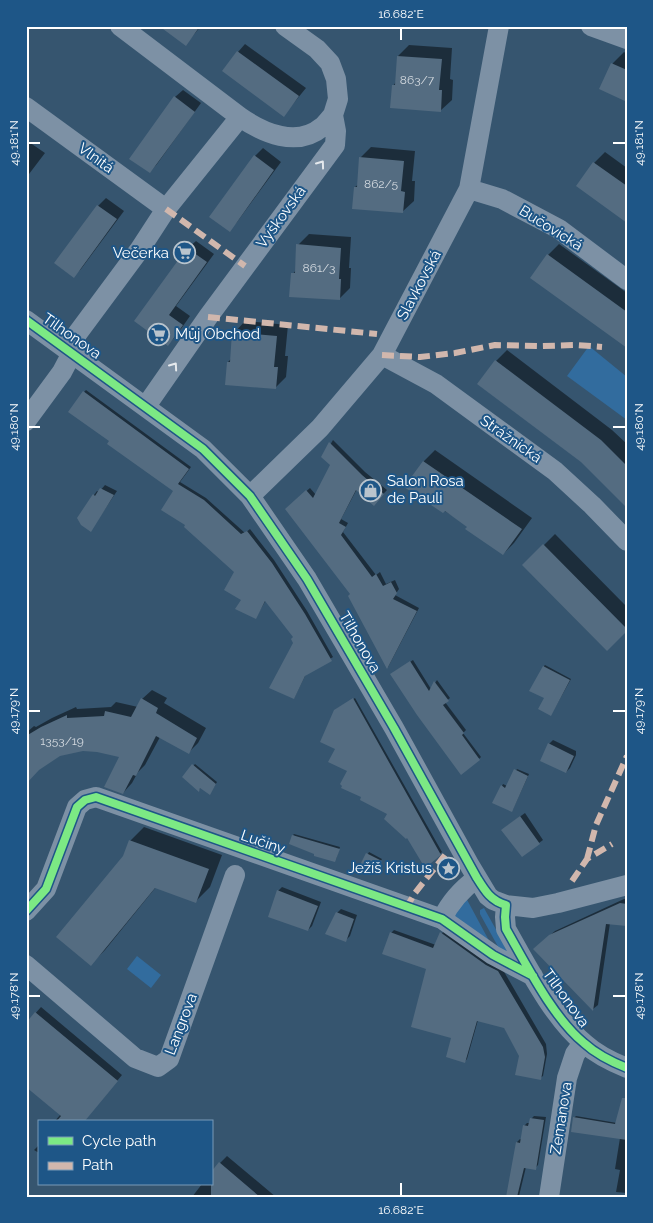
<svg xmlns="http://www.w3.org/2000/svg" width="653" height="1223" font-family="Raleway,sans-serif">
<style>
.green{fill:#326c9e}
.shadow{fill:#0007}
.building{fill:#546c81}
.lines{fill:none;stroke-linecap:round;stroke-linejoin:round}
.minor{stroke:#7d91a5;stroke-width:20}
.quiet{stroke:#d1b7ad;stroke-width:6;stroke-dasharray:12 6;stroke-linecap:butt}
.cycleway-casing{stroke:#1e5687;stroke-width:11}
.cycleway{stroke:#7ce984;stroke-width:8}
.oneway{stroke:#e5e9ed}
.ticks{fill:none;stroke:#fff;stroke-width:2}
.labels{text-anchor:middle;stroke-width:4;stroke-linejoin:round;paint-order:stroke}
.number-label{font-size:12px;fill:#d4dae0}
.street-label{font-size:15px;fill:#fff;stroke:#1e5687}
.poi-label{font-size:15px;fill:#fff;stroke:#1e5687;text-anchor:end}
.neatline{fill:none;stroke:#fff;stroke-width:2}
.ticks-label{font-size:12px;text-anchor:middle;fill:#fff}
</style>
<rect width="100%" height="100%" fill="#36556f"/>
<path class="green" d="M589,346L627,377V420L567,376Z
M465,896L493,948L454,917V910Z
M484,908L508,951L507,954L501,952L480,914V910Z
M137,956L161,975L151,988L127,969Z"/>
<path class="shadow" d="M161,26H201L186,44Z
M245,44L306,88L284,115L238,52Z
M409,45L452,48L450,79L453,80L452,100L440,111L393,86L396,82L398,56Z
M624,52L627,54V101L600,88L613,63Z
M183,90L201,103L157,164L150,172L175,97Z
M26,140L45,153L26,178Z
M371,147L415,151L412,181H415L414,201L402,212L355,187L359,184L360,158Z
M263,148L281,162L237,222L229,230L211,217L255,156Z
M605,152L627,168V221L594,163Z
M106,198L124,211L81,269L73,276L55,263L98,206Z
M309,234L351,237L349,268H351L350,288L339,299L293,274L296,270L298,245Z
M196,241L214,254L176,306L190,316L176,336L168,344L136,320L188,248Z
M559,244L627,293V347L548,255Z
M245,321L288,325L285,356H288L286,377L275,388L228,362L232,358L234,333Z
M507,350L612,430L627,444V506L496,361Z
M86,390L191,467L180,482L206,498L245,533L250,529L274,560L307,611L333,657L306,674L294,698L295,637L266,600L256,617L242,599L235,572L187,524L174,491L111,441L84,392Z
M333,440L365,472L387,490L374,504L357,489L341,519L348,523L343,532L376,575L380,572L386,584L395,580L399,589L395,595L419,608L388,667L352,593L289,506L310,488L316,495L331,465L323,457Z
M435,450L532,518L514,543L503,554L469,526L406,487L424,461Z
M105,485L117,491L91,530L94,495L97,491L99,492Z
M555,534L627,607V630L524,565Z
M413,660L431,689L437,680L450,698L445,702L466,730L463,733L481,757L479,759L394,672Z
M545,665L571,679L552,713L545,698L544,666Z
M152,690L167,698L164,703L206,728L198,743L189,752L160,737L145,765L138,772L132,783L123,793L121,756L97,751L83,750L60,755L26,773V733L34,726L36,727L52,718L76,707L77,709L111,707L116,702L138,707L142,699Z
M355,698L442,852L426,866L408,836L388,813L363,797L336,748L338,708Z
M553,740L576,751V755L570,768L566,772L549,744Z
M195,764L217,782L211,792L201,787L199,790L183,777Z
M517,769L529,774L513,809L502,786L503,784L507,786Z
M525,813L543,840L539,843L507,826Z
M144,827L222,855L210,887L196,901L156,887L105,950L91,964L130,841Z
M294,834L340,847L336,859L293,835Z
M369,852L382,859L375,871L360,868Z
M282,887L321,902L312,926L308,930L278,891Z
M624,899H627V925L610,923L598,1005L593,1009L534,949L555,931Z
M341,909L357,915L350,936L346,940L337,913Z
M394,930L436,945L444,930L503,970L546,1044L547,1054L543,1076L540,1078L520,1056L504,1027L478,1020L467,1059L465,1061L453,1037L427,969L391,933Z
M41,1007L122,1075L83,1122H54L61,1114L26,1024Z
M627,1091V1193L616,1192L620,1170L615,1169L620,1138L574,1118L576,1116L617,1123Z
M534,1116L546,1117L538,1165L535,1168L526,1167L519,1196L507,1197L517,1142L520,1139L522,1140L524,1126L527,1123H530L531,1119Z
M39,1145V1153L34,1150Z
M227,1156L276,1197H192L202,1184H211L220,1163Z"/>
<path class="building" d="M159,26H200L186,46Z
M237,51L299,96L284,117L222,71Z
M397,56L442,59L439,90H442L441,112L390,108L392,85H395Z
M611,63L627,70V102L599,89Z
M174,96L195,112L150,173L129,159Z
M254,155L274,170L230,232L209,217Z
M359,157L404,161L401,191L405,192L403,213L352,209L354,187H357Z
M593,162L627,186V223L576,186Z
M97,205L117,219L74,278L54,263Z
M296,244L341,248L339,279H341L340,300L289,297L291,273H295Z
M187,248L207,262L169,315L183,325L168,346L134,321Z
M547,254L627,312V348L530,278Z
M232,332L277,336L274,367H278L276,389L225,385L227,362H230Z
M495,360L601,440L627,466V508L581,462L477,384Z
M83,391L189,469L178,484L204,500L241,534L247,531L272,563L305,614L332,661L305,676L294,699L269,688L293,643L291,639L293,637L265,601L256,619L235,609L241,600L224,590L234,572L184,527L185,525L161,510L173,491L107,444L109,441L68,412Z
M329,442L362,475L384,494L374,506L356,490L339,523L346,527L341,535L372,577L376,574L383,586L391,582L397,593L393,599L417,611L387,669L348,596L350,594L285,509L306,490L313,498L330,465L321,457Z
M423,461L522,529L503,555L465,529L467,527L445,511L443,513L404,487Z
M100,488L114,495L91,532L81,525L77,518L93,494L95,496Z
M543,544L627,629V631L607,651L522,565Z
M410,661L429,691L434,681L449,701L443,705L464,733L462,735L480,760L461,775L417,715L390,674Z
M543,666L570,680L551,716L538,709L544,698L529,691Z
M141,698L158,708L156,713L197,738L189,754L156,736L136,776L133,775L123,794L104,787L119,757L97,752L83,751L60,756L39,770L26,784V736L41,727L67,715V718L104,716L105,711L131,717Z
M353,698L441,855L425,868L407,838L406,839L384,819L387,814L360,800L361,797L341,788L342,786L340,784L347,771L328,762L335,749L320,742L334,710Z
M548,743L574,756L566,773L540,761Z
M192,764L216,784L210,795L200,788L199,792L182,777Z
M514,769L528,776L512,812L492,803L501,785L505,788Z
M520,816L540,844L522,857L501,830Z
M292,835L340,849L335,862L314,856V854L289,844Z
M129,840L209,869L196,903L155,888L91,966L56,937L123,856Z
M366,853L382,861L374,874L358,869Z
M277,890L318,906L308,931L268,917Z
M620,903L627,904V926L606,924L593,1011L533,949L549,935Z
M336,912L354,919L346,942L325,934Z
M390,932L433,948L440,932L486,965L498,971L543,1047L545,1057L541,1080L515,1075L519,1056L504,1028L477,1021L465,1063L446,1057L451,1038L411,1027L426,969L382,954Z
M35,1012L118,1081L84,1122H56L61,1116L26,1087V1023Z
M622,1098H627V1140L571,1132L573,1117L615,1124Z
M530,1118L544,1120L536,1170L524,1168L517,1197H506L516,1142L520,1143L523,1125L528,1126Z
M219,1162L260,1197H211V1172Z"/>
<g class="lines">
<path class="minor" d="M591,26L627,39
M26,107L166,209
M240,117C263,133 297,148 322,127C326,124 329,119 333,115
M469,189L502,199L559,229L627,280
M26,320L203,449L250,496L307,579L394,728L470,866L488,896L493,900L506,905L533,908L558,903L627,885
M382,355L436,384L555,471L592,505L627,541
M146,406L208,317L335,145L336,131L333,115L338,99L336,79L330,63L317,49L285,26
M26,421L62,372L72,353L77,334L140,249L166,209L240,117L120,26
M250,496L320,428L382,355L469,189L499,26
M506,905L505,917L506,929C526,964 553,1018 584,1043C596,1054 612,1062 627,1068
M26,911L46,889L77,807L85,800L96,797L442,919L493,955L533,976
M442,919C450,902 462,889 477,878
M26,965L135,1058L158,1067L169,1059L235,875
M549,1197L567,1078L575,1054L583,1043"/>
<path class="quiet" d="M166,209L245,266
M208,317L377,334
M382,355L420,357L455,353L495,345L542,346L577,345L602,347
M587,859L596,825L627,756
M572,881L587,859L612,844
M404,906L409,903L415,893L445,855"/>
<defs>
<path id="cycleway" d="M26,320L203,449L250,496L307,579L394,728L477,878C485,891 491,901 506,905L505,917L506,929C526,964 553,1018 584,1043C596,1054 612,1062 627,1068
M26,911L46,889L77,807L85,800L96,797L442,919L493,955L533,976"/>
</defs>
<use href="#cycleway" class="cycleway-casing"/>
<use href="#cycleway" class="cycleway"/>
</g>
<defs><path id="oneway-chevron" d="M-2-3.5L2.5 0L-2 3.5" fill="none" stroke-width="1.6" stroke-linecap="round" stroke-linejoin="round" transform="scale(1.25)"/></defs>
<g class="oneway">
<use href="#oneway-chevron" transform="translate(321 164) rotate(-54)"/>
<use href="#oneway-chevron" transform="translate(174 366) rotate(-55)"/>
</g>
<path class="ticks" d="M401,28V40M28,143H40M613,143H626M28,427H40M613,427H626M28,711H40M613,711H626M28,996H40M613,996H626M401,1183V1196"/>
<defs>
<symbol id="supermarket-ring" viewBox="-11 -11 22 22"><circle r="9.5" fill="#1e5687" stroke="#b9c4cd" stroke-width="1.5"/><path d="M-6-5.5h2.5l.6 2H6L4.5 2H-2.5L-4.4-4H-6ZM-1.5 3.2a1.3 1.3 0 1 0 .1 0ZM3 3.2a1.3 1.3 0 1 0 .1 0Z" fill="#b9c4cd"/></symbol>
<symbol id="shop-ring" viewBox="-11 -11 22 22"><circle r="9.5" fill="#1e5687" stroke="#b9c4cd" stroke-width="1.5"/><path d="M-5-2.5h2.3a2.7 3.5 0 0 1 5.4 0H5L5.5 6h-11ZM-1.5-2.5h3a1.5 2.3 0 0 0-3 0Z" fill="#b9c4cd"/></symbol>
<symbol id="sight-ring" viewBox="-11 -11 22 22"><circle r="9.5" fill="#1e5687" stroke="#b9c4cd" stroke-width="1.5"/><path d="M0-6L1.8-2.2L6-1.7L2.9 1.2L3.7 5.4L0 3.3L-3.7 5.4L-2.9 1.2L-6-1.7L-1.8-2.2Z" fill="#b9c4cd"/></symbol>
</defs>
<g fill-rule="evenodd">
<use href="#supermarket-ring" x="172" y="240" width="25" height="25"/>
<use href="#supermarket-ring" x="146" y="322" width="25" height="25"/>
<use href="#shop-ring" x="358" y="478" width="25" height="25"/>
<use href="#sight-ring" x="436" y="856" width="25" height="25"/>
</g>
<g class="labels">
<g class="number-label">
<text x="417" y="84">863/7</text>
<text x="381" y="188">862/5</text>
<text x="319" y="272">861/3</text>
<text x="62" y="745">1353/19</text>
</g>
<g class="street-label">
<text transform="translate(96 158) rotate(36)" y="5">Vlnitá</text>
<text transform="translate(281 217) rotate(-54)" y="5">Vyškovská</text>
<text transform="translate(551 228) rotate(32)" y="5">Bučovická</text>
<text transform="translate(419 285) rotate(-62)" y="5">Slavkovská</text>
<text transform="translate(72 336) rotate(35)" y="5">Tilhonova</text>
<text transform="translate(511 439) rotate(35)" y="5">Strážnická</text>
<text transform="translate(360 642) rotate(60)" y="5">Tilhonova</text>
<text transform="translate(263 842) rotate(19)" y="5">Lučiny</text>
<text transform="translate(566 998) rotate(54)" y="5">Tilhonova</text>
<text transform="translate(181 1024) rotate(-69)" y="5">Langrova</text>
<text transform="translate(561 1118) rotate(-81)" y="5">Zemanova</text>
</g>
<g class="poi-label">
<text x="169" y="258">Večerka</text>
<text x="175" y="339" text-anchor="start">Můj Obchod</text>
<text x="387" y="486" text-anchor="start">Salon Rosa<tspan x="387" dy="17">de Pauli</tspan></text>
<text x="432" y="873">Ježíš Kristus</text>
</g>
</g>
<rect width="653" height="1223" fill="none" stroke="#1e5687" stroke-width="55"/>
<rect x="38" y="1120" width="175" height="65" fill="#1e5687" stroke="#789ab7"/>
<rect x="48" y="1137" width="25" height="8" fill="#7ce984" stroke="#789ab7"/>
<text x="82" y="1146" font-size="15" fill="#ffffff">Cycle path</text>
<rect x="48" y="1162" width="25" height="8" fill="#d1b7ad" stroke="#789ab7"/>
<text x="82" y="1170" font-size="15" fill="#ffffff">Path</text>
<rect x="28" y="28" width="598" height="1168" class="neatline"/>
<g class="ticks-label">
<text x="401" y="18">16.682°E</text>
<text transform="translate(14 143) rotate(-90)" y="4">49.181°N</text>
<text transform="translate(639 143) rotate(-90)" y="4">49.181°N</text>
<text transform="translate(14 427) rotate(-90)" y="4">49.180°N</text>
<text transform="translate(639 427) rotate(-90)" y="4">49.180°N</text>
<text transform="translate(14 711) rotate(-90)" y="4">49.179°N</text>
<text transform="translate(639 711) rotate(-90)" y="4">49.179°N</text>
<text transform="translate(14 996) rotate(-90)" y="4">49.178°N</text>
<text transform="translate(639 996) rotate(-90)" y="4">49.178°N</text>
<text x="401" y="1214">16.682°E</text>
</g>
</svg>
